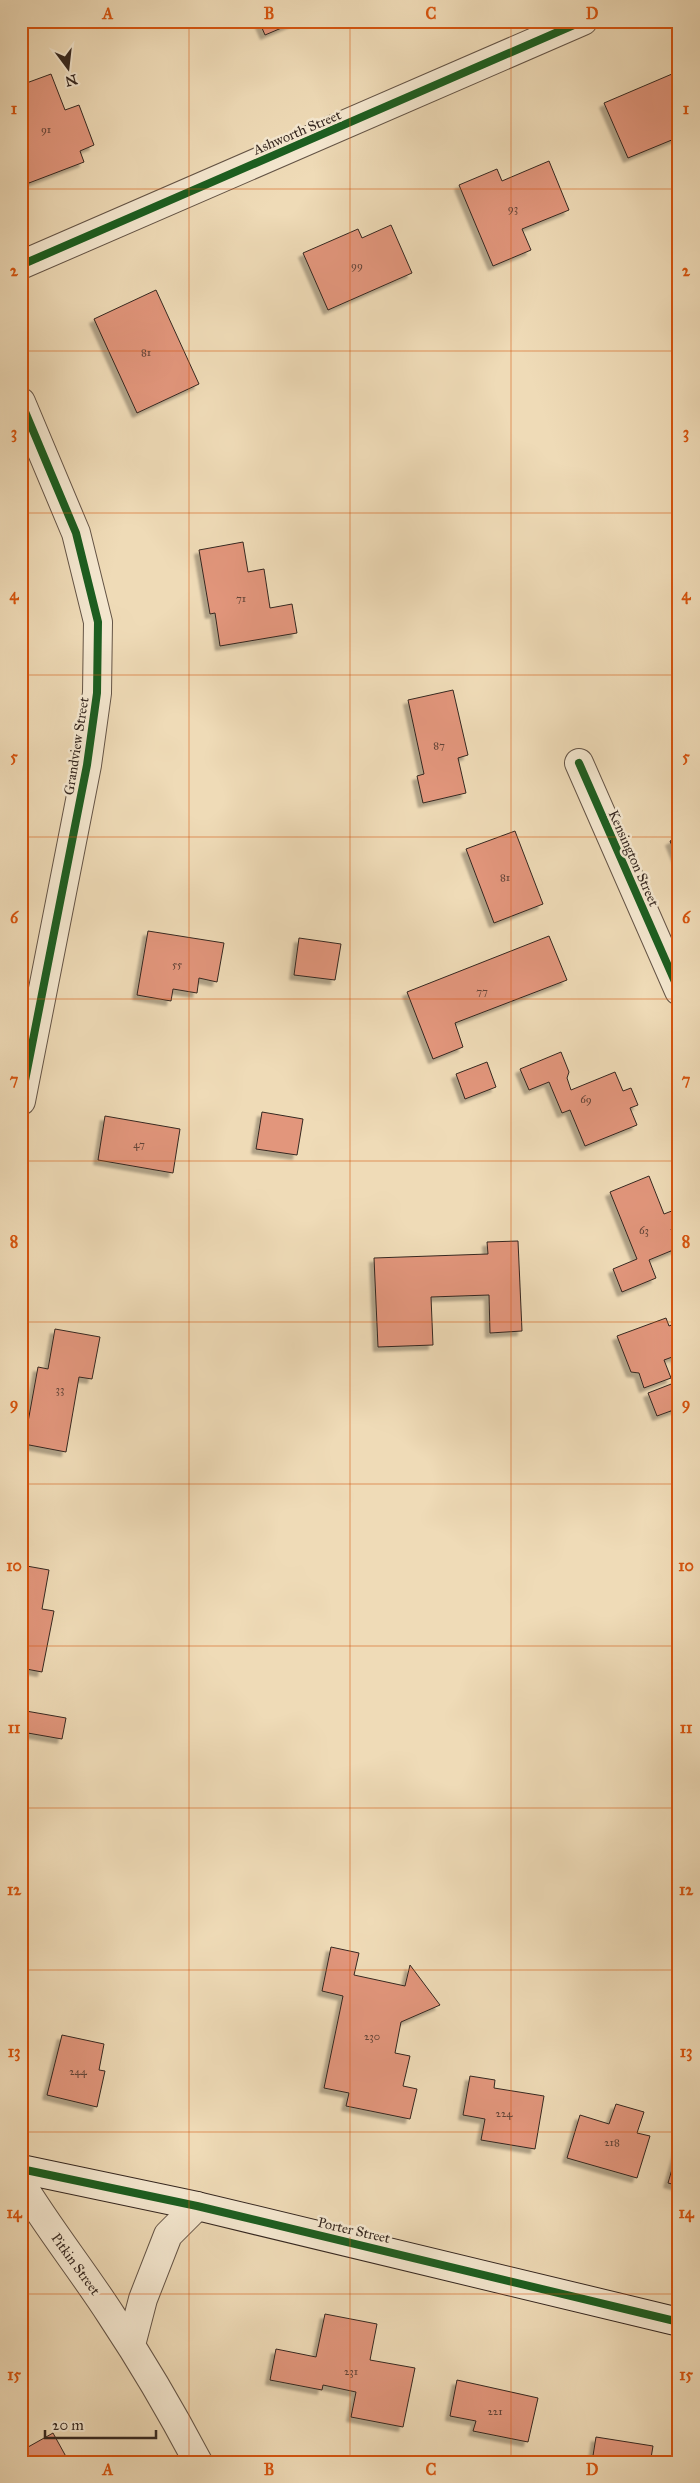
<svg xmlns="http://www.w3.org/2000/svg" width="700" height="2483" font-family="'IM FELL Great Primer',serif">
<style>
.building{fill:#e2967b;stroke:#352720;filter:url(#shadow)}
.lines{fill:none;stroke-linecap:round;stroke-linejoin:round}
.street-casing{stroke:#645446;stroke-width:30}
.secondary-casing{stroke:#352720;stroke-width:30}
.street{stroke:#f5e8d0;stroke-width:28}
.secondary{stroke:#f5e8d0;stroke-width:28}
.cycleway-casing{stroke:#f5e8d0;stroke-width:11}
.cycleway{stroke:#1b5e20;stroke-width:8}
.grid{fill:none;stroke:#d6540e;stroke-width:1;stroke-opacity:0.55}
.labels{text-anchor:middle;stroke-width:5;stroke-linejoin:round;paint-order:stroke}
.number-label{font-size:11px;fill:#604337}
.street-label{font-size:14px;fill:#352720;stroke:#f5e8d0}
.neatline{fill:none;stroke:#d6540e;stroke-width:2}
.grid-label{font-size:16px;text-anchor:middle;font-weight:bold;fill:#d6540e}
</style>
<defs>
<filter id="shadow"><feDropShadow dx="-4.5" dy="4.5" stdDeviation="1" flood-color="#0004"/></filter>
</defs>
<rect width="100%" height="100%" fill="#efdbb7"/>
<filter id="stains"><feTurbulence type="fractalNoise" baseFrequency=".004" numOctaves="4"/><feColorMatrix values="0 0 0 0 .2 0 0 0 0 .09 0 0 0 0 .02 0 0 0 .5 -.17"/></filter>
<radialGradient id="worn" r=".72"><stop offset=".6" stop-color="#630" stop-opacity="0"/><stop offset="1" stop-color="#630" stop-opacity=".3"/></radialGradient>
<path class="building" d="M259,21H298L265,35Z
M51,74L65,110L79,105L94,145L80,151L84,162L29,183L21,162V85Z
M672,74L675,81L679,79V137L628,158L604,103Z
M549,161L569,210L522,229L531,250L493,266L459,185L497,169L502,181Z
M391,225L412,273L328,310L303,253L358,229L362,238Z
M156,290L199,384L137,413L94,319Z
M243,542L248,572L264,569L270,608L292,604L297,633L220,646L215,613L210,614L199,550Z
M453,690L468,755L458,758L466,793L423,803L417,776L424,774L408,700Z
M515,831L543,904L494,923L466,849Z
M679,837V863L670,841Z
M148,931L224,943L217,982L199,978L197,993L173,989L171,1001L137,995Z
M549,936L567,980L455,1023L463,1047L433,1059L407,992Z
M299,938L341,944L335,980L294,975Z
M561,1052L569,1072L567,1078L571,1090L615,1072L623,1091L631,1088L638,1105L630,1108L637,1125L585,1146L570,1110L562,1113L549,1082L529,1090L520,1069Z
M487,1062L496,1087L465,1099L456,1074Z
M262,1112L303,1119L297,1155L256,1149Z
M105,1116L180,1129L173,1173L98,1160Z
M649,1176L664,1214L677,1209L679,1213V1226L671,1229L678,1248L649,1260L656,1278L622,1292L613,1269L637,1259L610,1192Z
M518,1241L522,1331L490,1333L489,1295L431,1297L433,1345L378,1347L374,1258L488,1254L487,1242Z
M666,1318L669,1326L679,1322V1367L675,1356L664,1360L671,1378L644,1388L639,1373L631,1372L617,1336Z
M55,1329L100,1337L92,1379L79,1377L66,1452L24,1444L38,1367L48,1369Z
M679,1381V1408L657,1416L648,1393Z
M21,1565L49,1570L42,1609L54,1611L42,1672L21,1668Z
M26,1711L66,1718L62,1739L22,1732Z
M331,1947L359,1953L354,1975L405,1986L410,1965L440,2005L401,2022L395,2053L410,2056L403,2086L417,2089L410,2119L346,2106L349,2093L324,2088L343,1996L322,1991Z
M62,2035L104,2044L99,2070L105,2071L97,2107L47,2095Z
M470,2076L495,2080L494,2088L544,2096L535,2149L481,2140L485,2119L463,2115Z
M616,2104L644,2112L637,2133L650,2136L637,2178L567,2158L580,2115L609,2124Z
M679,2145V2186L668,2183Z
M325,2314L377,2324L370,2360L415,2368L403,2427L351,2417L356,2392L323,2385L322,2390L270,2380L276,2349L316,2357Z
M457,2380L538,2398L528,2442L473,2431L476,2421L450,2416Z
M53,2433L69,2462H21V2451Z
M596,2437L653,2446L651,2458L672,2462H592Z"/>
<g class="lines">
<defs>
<path id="street" d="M21,265L583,21
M21,402L76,533L98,622L97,693L87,765L21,1101
M579,763L679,991
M21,2183C49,2229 82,2270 111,2315C143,2363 171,2411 198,2462
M131,2345L143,2299L168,2235L197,2206"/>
<path id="secondary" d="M21,2169L197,2206L679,2322"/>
</defs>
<use href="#street" class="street-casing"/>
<use href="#secondary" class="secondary-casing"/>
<use href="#street" class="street"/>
<use href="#secondary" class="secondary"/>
<defs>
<path id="cycleway" d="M21,265L583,21
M21,402L76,533L98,622L97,693L87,765L21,1101
M579,763L679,991
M21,2169L197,2206L679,2322"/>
</defs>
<use href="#cycleway" class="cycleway-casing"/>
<use href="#cycleway" class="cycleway"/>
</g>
<path class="grid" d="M189,21V2462M350,21V2462M511,21V2462M21,189H679M21,351H679M21,513H679M21,675H679M21,837H679M21,999H679M21,1161H679M21,1322H679M21,1484H679M21,1646H679M21,1808H679M21,1970H679M21,2132H679M21,2294H679"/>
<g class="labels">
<g class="number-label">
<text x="46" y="133">91</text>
<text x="513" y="212">93</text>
<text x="357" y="269">99</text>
<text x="146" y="356">81</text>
<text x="241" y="602">71</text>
<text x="439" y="749">87</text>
<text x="505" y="881">81</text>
<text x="177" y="968">55</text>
<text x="482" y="995">77</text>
<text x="586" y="1103">69</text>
<text x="139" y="1148">47</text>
<text x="644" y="1234">63</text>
<text x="60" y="1393">33</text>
<text x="372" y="2040">230</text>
<text x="78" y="2075">244</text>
<text x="504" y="2117">224</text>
<text x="612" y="2146">218</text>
<text x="351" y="2375">231</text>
<text x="495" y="2415">221</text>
</g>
<g class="street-label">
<text transform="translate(297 132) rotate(-23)" y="5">Ashworth Street</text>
<text transform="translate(76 746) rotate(-81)" y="5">Grandview Street</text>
<text transform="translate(634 858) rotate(66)" y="5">Kensington Street</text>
<text transform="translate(354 2230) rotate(13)" y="5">Porter Street</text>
<text transform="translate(76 2264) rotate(54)" y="5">Pitkin Street</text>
</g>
</g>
<rect width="700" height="2483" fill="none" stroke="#efdbb7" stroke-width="55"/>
<g transform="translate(68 68) rotate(165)" stroke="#f5e8d0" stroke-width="4" paint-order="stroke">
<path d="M0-4L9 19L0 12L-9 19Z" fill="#352720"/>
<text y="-8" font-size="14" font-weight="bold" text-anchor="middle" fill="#352720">N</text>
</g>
<path d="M45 2430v8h111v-8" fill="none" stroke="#352720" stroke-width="2.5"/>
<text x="52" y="2430" font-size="15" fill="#352720" stroke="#f5e8d0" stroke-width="4" paint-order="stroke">20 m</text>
<rect x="28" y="28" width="644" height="2428" class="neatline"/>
<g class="grid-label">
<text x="108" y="19">A</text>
<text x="269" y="19">B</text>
<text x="431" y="19">C</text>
<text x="592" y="19">D</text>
<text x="14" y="114">1</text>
<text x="686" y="114">1</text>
<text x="14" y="276">2</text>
<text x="686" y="276">2</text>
<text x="14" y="438">3</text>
<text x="686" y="438">3</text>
<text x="14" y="600">4</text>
<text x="686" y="600">4</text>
<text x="14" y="762">5</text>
<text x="686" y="762">5</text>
<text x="14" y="923">6</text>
<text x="686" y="923">6</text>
<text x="14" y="1085">7</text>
<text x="686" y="1085">7</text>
<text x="14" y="1247">8</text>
<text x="686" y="1247">8</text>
<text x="14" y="1409">9</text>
<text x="686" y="1409">9</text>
<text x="14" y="1571">10</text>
<text x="686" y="1571">10</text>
<text x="14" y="1733">11</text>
<text x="686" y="1733">11</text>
<text x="14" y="1895">12</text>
<text x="686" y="1895">12</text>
<text x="14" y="2057">13</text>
<text x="686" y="2057">13</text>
<text x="14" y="2218">14</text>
<text x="686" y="2218">14</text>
<text x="14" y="2380">15</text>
<text x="686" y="2380">15</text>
<text x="108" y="2475">A</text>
<text x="269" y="2475">B</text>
<text x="431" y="2475">C</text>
<text x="592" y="2475">D</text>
</g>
<rect width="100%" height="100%" filter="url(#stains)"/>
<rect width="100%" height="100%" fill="url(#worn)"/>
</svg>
